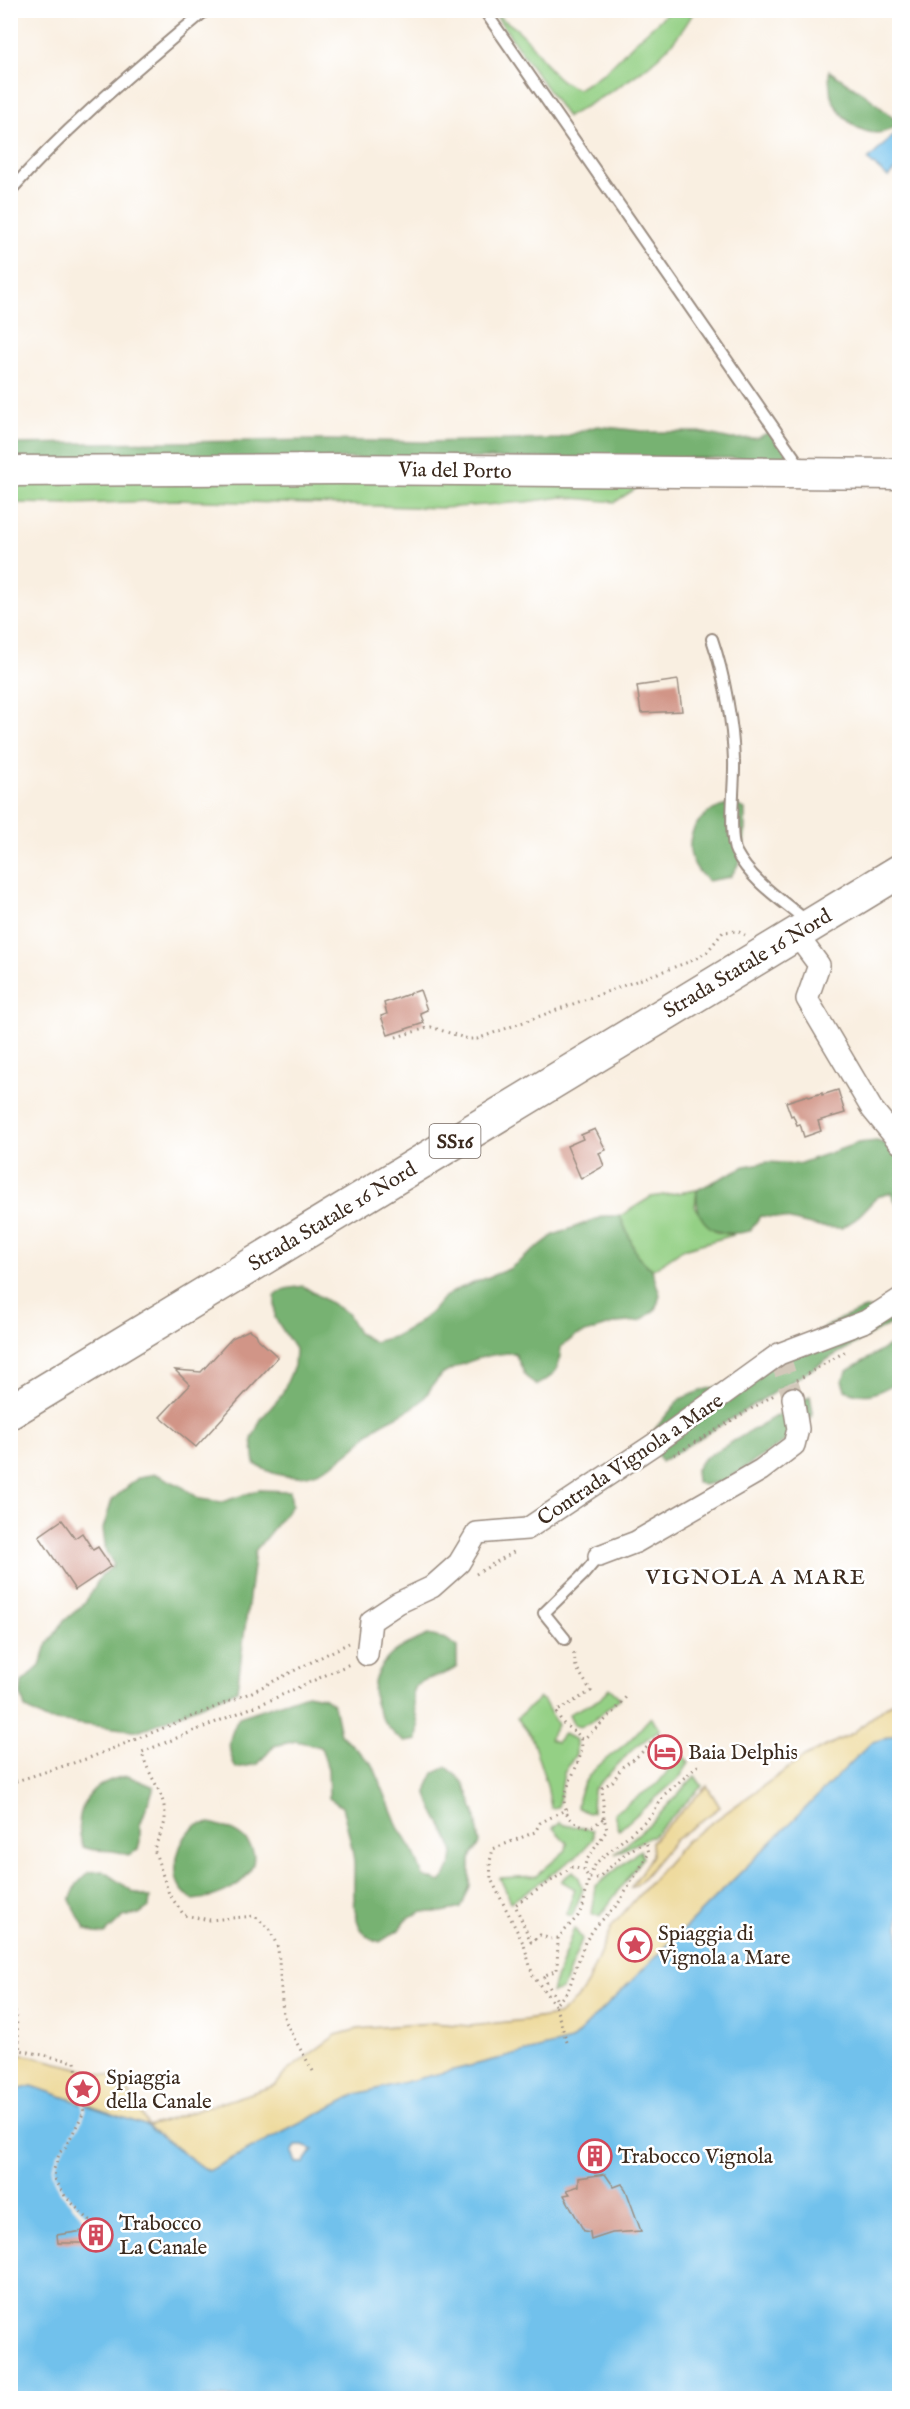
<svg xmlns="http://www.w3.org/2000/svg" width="910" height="2409" font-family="'IM FELL English',serif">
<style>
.green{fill:#94d085;stroke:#687d52;stroke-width:1.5}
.forest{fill:#77b272;stroke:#596e48;stroke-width:1.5}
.sand{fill:#eeda9e;stroke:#94825e;stroke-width:1.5}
.water{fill:#71c1ec;stroke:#567685;stroke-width:1.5;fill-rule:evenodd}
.pier{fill:#f9efe1}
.building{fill:#d19587}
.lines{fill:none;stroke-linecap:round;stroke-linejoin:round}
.street-tunnel{stroke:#d3c8ba;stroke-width:21;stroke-dasharray:21 10;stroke-linecap:butt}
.lane-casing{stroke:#9a8c80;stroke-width:14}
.street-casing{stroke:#9a8c80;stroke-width:24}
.secondary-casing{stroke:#9a8c80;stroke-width:33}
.primary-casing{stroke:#9a8c80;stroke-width:36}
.path{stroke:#9a8c80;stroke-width:3;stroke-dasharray:1.5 4.5;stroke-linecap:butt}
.lane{stroke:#fff;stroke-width:10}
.street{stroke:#fff;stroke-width:21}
.secondary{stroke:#fff;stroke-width:30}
.primary{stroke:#fff;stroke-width:33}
.labels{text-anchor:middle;stroke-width:5;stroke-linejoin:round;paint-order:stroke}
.shield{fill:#fff;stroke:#766a62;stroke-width:1.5}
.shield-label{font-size:20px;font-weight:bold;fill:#3b2a1e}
.street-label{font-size:21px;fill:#3b2a1e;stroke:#fff}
.poi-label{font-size:21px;fill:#3b2a1e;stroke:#fff;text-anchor:start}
.neighbourhood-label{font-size:22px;letter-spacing:1.5px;fill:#3b2a1e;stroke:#fff}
</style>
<rect width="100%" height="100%" fill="#fff"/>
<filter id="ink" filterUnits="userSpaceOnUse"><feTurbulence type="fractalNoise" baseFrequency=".0167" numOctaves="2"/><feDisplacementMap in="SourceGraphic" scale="12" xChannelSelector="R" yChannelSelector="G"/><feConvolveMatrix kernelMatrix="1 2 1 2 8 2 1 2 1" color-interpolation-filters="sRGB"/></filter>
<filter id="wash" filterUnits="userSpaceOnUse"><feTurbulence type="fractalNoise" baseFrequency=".008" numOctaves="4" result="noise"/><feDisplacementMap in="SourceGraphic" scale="24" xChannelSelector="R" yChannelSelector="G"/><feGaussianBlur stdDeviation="1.35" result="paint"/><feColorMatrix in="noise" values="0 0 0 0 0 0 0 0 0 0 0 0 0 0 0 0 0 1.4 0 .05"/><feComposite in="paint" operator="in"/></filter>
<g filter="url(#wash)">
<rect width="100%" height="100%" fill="#f9efe1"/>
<path class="green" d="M671,10L694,11C668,62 615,90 567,117L494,13C503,20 513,25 521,33C542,52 549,80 578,89L605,72L635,42Z
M11,480L645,483L615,502L562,497L526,502L443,508L177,500L77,504L11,503Z
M697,1190L695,1207L716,1232L734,1235L683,1249L652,1270L637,1255L620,1216L651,1197Z
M609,1688L620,1698L590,1723L580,1727L574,1725L569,1714L600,1699Z
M540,1698L544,1701L557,1725L549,1739L556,1742L564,1734L576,1740V1754L564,1773L558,1807L551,1808L547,1785L531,1736L517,1718Z
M651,1717L660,1729L633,1749L593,1790L592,1812L588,1813L577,1807C579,1776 602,1763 624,1745C634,1737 642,1726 651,1717Z
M682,1754L689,1763L680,1777L619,1830L614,1813L658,1783Z
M695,1776L702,1786L654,1835L615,1854L655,1819Z
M560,1822L564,1825L593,1830V1839L577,1856L511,1902L500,1878L536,1876L566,1850L567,1843L553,1828Z
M640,1850L643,1857L600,1916L592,1914L596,1886Z
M573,1871L579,1878L583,1889L572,1916L566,1914L575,1889L561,1881Z
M574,1928L582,1939L562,1990L551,1993Z"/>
<path class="forest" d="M829,71L866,95L899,123C876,145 848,127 834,103C829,94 829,81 829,71Z
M597,426L651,432H700L731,439L757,438L772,431L791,458L11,459V444L325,440L423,442L557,439Z
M734,804L745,809C745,834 747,857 730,877L708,881C673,852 692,808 734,804Z
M877,1141L893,1147L899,1153V1208L891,1193L877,1197L856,1219L842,1228L819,1227L782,1218L760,1216L750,1231C717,1239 694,1226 697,1190L745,1166L768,1162L798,1164L858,1143Z
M604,1216H620L637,1255L652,1270L660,1295L656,1309L640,1321L617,1323L576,1336L561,1347C559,1369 557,1375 537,1385L526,1377L515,1353C491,1353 466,1361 445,1373C433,1379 429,1396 418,1404C405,1414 387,1419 374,1429C365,1437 357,1447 347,1454C318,1478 287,1485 255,1464L252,1439L261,1419L281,1396L294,1366L295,1349L275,1318V1296L285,1289L303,1286L347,1313L358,1333L374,1342L393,1337L415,1325L431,1312L443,1298L458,1289L509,1269L554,1235Z
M865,1309L899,1312L897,1320L833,1356L661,1462L651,1439L655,1429L680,1399L703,1390L728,1384L840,1319Z
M899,1340V1381C879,1392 869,1400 845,1390L842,1381L847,1371Z
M810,1396L813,1413L806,1427L725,1481L703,1485L696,1481L695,1471L703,1459Z
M156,1474L181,1486L200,1499L222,1502L259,1490L290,1491L292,1505L255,1551L237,1690L140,1731L46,1720L25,1708L21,1694L22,1682L40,1666L47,1645L64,1621L85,1603L101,1576L114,1565L106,1552L103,1529L112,1500L139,1477Z
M428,1635L446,1639L457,1647V1667C446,1676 435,1676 422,1681C404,1688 417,1712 418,1725C419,1730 417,1735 417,1740L404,1742C375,1720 359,1684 391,1655C401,1646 416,1640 428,1635Z
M307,1694L323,1697L334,1705L340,1734L373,1765L399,1829L412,1848L423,1876L440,1882C470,1850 439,1831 429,1800C428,1797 426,1794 427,1791C427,1785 432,1778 434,1773L447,1767L464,1783L475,1813L480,1843L470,1859V1886L461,1908L442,1912H422L409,1917L399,1930L380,1942C376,1940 370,1939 367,1936C349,1922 355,1882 354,1863C352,1844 347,1825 342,1807L329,1798L328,1769L321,1747L296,1741L274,1746L258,1764L236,1768C225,1747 229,1737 239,1717Z
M128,1776L154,1787L140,1825V1841L138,1850L128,1855C109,1847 101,1854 83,1847C71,1810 89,1781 128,1776Z
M210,1823C285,1841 253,1895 193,1900C190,1897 185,1894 182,1890C169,1873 178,1837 196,1826C200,1824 206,1824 210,1823Z
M103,1871L134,1892L150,1898L149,1907L139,1914L123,1917L105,1934L95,1933L85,1929L70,1900L77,1884L89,1872Z"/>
<path class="sand" d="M899,1700V1733L884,1738L825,1789L571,2041L357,2094L208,2171L147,2126L32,2086L11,2092L10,2056L26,2055L122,2079L148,2126L276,2085L286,2072L336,2035L358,2029L432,2023L470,2026L525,2020L558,2015L577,1999L587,1984L612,1926L686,1841L804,1757L853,1733L886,1706Z
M707,1786L720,1807L675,1840L639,1883L630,1889L652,1855L651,1842Z"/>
<path class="water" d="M894,135L899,139V166L888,177L868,160Z
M899,1733V2398H11L10,2092L32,2086L147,2126L208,2171L357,2094L571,2041L871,1743ZM296,2146H303L313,2150L304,2163H296L292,2152Z"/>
<path class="pier" d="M82,2102L84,2103L85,2112L83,2119L61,2153L54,2168L56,2177L62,2190L94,2222L93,2225L84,2219L60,2192L54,2178L52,2168L59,2152L64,2147L81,2118L83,2112Z"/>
<g id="blocks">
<path class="building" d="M678,680L682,711L641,713L637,686Z
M420,990L427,1010L420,1013L424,1023L388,1035L381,1016L387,1014L384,1003Z
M838,1090L845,1113L818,1121L821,1131L804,1137L800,1124L797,1125L793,1115L791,1116L786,1102L808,1095L809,1097L822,1093V1095Z
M595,1129L606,1150L599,1153L604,1166L581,1179L567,1146L583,1139L581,1135Z
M249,1330L256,1334L258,1339L278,1357L196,1447L160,1417L190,1385L175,1370L201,1372L232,1338Z
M62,1520L75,1538L82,1533L93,1550L98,1547L111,1566L75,1590L39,1536Z
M605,2174L614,2187L622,2184L626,2190L641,2231L612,2233L591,2240L590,2232L584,2231L564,2195L570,2194L567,2190L579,2186V2178Z
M94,2222L112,2230L109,2246L91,2243H58L57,2235L90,2230Z"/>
</g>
</g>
<g filter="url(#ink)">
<use href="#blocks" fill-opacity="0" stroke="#9a8c80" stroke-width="1.5"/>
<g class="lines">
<path class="street-tunnel" d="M779,1354L793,1398"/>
<defs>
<path id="lane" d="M484,10L803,470
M10,191C69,124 138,68 206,10
M712,639C724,674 733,723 734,761C735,781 728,837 736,852C752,882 783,901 808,922
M565,1639L544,1613L583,1575L599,1556"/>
<path id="street" d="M796,934L819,965L807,999L872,1109L900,1143
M599,1556L636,1542L761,1470L794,1445L798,1429L793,1398
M367,1655L371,1621L398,1603L432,1587L459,1563L477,1533L527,1529L653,1445L779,1354L866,1321L900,1299"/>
<path id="secondary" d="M10,471L341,469L900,474"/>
<path id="primary" d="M10,1412L900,871"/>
</defs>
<use href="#lane" class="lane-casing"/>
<use href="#street" class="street-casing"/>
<use href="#secondary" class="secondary-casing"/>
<use href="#primary" class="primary-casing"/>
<path class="path" d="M396,1037L431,1027L468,1039H477L691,961L707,952L723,932L737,931L745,935
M797,1380L848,1350
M674,1455L774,1395
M476,1574L517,1550
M581,1739L586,1737L614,1712L626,1697
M10,1783L89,1758L250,1693L349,1643
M604,1818L602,1788L613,1781L622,1767L639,1755L659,1735
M584,1870L572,1867L515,1905L531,1942L540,1935L550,1939L558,1938L578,1916L583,1906L589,1878L596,1863L651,1816L665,1794L699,1765
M558,1938L557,1970L543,1976L558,2002
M10,1969L20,2050L75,2062L84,2112L65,2148L60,2152L54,2169L55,2179L65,2196L93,2224
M555,2005L533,1976L524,1945L491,1879L490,1861L493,1849L535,1832L540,1823L567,1809
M567,2042L555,2005L568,1991L585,1942L596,1926L618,1904L649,1853L646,1841L626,1853L598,1878H589L584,1870L586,1861L607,1830L604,1818C600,1820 597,1824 593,1826C587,1828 580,1825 575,1822C545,1802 588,1764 581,1740C578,1731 569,1729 564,1724C561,1721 559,1716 556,1712L591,1691L576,1667L573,1650
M313,2071L291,2033L283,2015L278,1948L270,1930L255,1916L210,1920L184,1915L169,1894L154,1849C157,1840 165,1828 165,1818C166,1793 147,1775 142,1752L273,1699L352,1663"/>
<use href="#lane" class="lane"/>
<use href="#street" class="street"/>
<use href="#secondary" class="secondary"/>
<use href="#primary" class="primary"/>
</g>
</g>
<defs>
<symbol id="hotel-ring" viewBox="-11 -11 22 22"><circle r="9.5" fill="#fff" stroke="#d1495b" stroke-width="1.5"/><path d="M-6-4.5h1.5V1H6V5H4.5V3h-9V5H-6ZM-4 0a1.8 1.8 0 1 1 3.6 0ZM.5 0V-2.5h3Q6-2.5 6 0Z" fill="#d1495b"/></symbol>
<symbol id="sight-ring" viewBox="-11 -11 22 22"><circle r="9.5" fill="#fff" stroke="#d1495b" stroke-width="1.5"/><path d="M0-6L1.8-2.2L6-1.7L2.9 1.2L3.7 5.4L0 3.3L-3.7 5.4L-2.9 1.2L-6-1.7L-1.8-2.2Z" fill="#d1495b"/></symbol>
<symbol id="building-ring" viewBox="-11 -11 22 22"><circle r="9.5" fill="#fff" stroke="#d1495b" stroke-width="1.5"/><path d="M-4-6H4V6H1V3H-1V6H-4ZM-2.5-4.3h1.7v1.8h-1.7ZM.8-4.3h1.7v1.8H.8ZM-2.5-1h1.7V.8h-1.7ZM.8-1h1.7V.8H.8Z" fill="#d1495b"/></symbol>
</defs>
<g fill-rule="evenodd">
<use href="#hotel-ring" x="646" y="1733" width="38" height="38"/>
<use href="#sight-ring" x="616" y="1926" width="38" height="38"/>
<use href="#sight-ring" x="64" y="2070" width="38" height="38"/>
<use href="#building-ring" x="576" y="2137" width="38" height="38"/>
<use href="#building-ring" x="77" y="2216" width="38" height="38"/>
</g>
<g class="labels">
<rect class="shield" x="429.5" y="1124" width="51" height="34" rx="4.5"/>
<g class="shield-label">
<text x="455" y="1148">SS16</text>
</g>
<g class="street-label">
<text transform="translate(455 470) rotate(1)" y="7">Via del Porto</text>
<text transform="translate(747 963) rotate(-31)" y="7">Strada Statale 16 Nord</text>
<text transform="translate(332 1216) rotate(-31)" y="7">Strada Statale 16 Nord</text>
<text transform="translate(630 1459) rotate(-34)" y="7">Contrada Vignola a Mare</text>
</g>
<g class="poi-label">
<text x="688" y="1759">Baia Delphis</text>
<text x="658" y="1940">Spiaggia di<tspan x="658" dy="24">Vignola a Mare</tspan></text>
<text x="106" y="2084">Spiaggia<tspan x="106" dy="24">della Canale</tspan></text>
<text x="618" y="2163">Trabocco Vignola</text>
<text x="119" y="2230">Trabocco<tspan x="119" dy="24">La Canale</tspan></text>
</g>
<g class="neighbourhood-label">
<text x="756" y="1584">VIGNOLA A MARE</text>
</g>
</g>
<rect width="910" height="2409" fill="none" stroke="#fff" stroke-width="36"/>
</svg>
